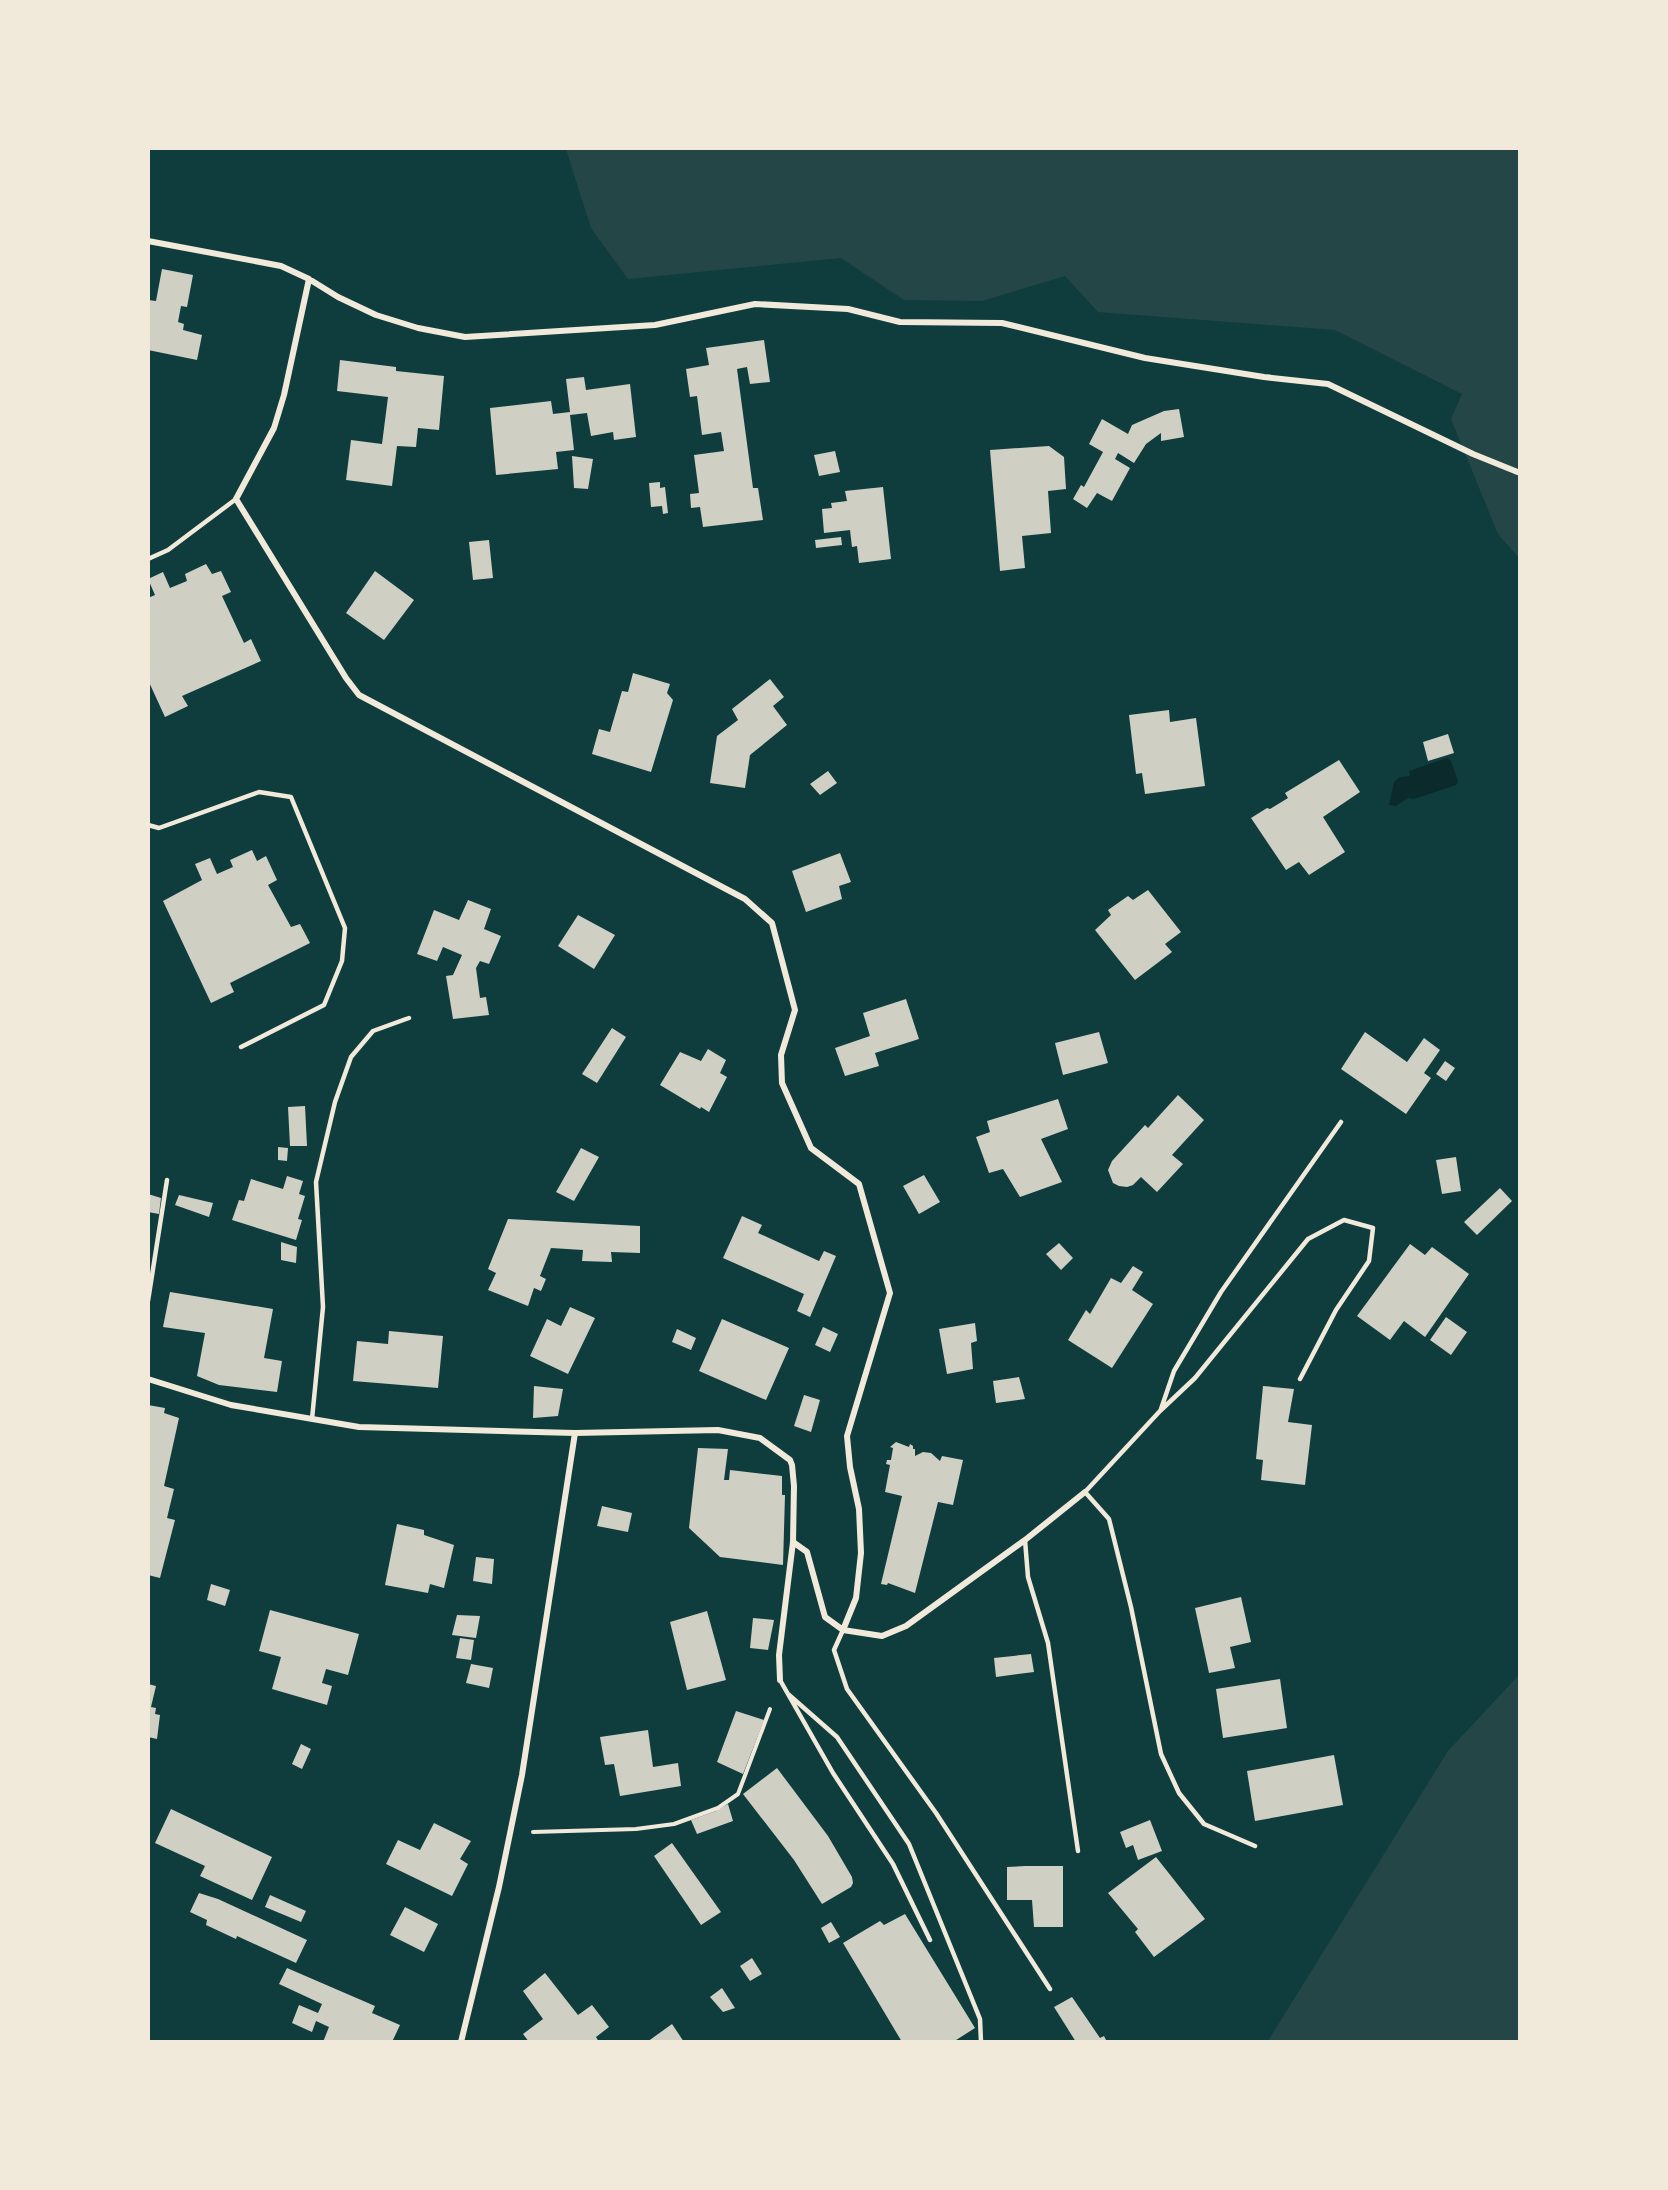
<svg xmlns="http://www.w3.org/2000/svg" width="1668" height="2190" font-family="'DejaVu Sans',sans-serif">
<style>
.green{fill:#244646}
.water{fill:#0a2a2b}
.building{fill:#cfcfc3}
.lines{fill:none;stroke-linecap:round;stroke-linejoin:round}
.path{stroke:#f1e9da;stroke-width:4}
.service{stroke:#f1e9da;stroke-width:4.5}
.minor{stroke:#f1e9da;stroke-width:6}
</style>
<rect width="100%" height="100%" fill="#0f3d3e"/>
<path class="green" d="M566,149H1519V558L1498,534L1451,419L1462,394L1335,330L1098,312L1065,276L982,301L904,300L841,258L628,279L591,228Z
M1519,1675V2041H1268L1448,1751Z"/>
<path class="water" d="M1447,758L1451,761L1458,781L1456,785L1414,799L1408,798L1396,806L1389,805L1394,782L1400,777L1410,776L1409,771Z"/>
<path class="building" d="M162,269L193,275L187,307L181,306L178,322L184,324L183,330L202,335L197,360L148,350V300L156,301Z
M764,340L770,382L750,384L747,367L737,369L753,488H758L763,520L703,527L700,507L691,508L690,494L699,493L694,455L724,451L721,432L702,435L697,396L690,397L686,369L709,365L706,348Z
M340,360L396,367V371L444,376L439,430L418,428L416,447L397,446L392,486L346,480L351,440L382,444L388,397L337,391Z
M584,377L586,390L630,384L636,437L614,440L613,432L591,436L587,413L570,415L574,450L556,452L558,469L496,475L490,408L551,401L553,414L570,412L566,379Z
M1179,409L1184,437L1161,441V433L1146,444L1134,463L1118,453L1115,459L1130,468L1112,501L1097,493L1087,508L1073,499L1081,485L1084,487L1103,452L1089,444L1102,419L1128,434L1132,425L1164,411Z
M1049,446L1064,457L1066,489L1048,491L1051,533L1022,536L1025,568L1000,571L990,450Z
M835,451L840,472L819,476L814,455Z
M572,456L593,459L588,489L574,488Z
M660,482V488L665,487L668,513L663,514L662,506L651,507L649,483Z
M883,487L891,559L859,563L857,546L852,547L850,530L824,533L822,509L832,508L831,503L847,501L845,491Z
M841,537L842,545L816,548L815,540Z
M489,540L493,578L473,580L469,542Z
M206,564L212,574L221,571L231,592L222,596L244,643L251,639L261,661L182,696L188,706L165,717L148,680V598L155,595L148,579L163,572L170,588L187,581L185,574Z
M375,571L414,600L384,640L346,613Z
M633,673L670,684L667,693L673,700L651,772L592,754L599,729L610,732L622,691L628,692Z
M770,679L784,697L773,706L787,725L750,755L745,788L710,783L717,736L738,720L732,709Z
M1169,710L1170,722L1196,718L1205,786L1145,794L1142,773L1136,774L1129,715Z
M1448,734L1454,753L1428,761L1423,742Z
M1339,760L1360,792L1323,817L1345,852L1309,875L1299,862L1286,870L1251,818L1267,808L1270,809L1288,798L1285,793Z
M828,771L837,783L820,795L810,784Z
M252,850L257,861L266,856L277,880L268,885L291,927L300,924L310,943L230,983L234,992L211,1003L163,901L202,880L195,864L210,858L217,874L233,867L230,860Z
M840,853L851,882L839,886L842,899L806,912L792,871Z
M1148,890L1181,932L1165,944L1172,952L1135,980L1095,930L1111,915L1108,910L1128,896L1133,900Z
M468,900L491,909L484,929L501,936L489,964L480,961L476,968L480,998L486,997L489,1015L453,1019L446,976L453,975L462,955L443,947L437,961L417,954L434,910L459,920Z
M578,915L615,935L594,969L558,946Z
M906,999L919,1039L875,1053L879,1066L845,1076L835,1048L870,1036L863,1013Z
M612,1028L626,1037L597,1083L582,1074Z
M1099,1032L1108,1063L1063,1075L1055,1043Z
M1365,1032L1407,1062L1424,1038L1440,1050L1424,1073L1431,1078L1406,1114L1341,1069Z
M708,1049L726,1060L720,1073L727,1077L709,1112L701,1107L700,1109L660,1085L680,1052L701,1061Z
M1445,1061L1455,1068L1446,1081L1436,1074Z
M1178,1095L1204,1120L1172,1155L1183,1164L1157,1192L1141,1177L1133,1185L1127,1187L1119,1186L1113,1183L1108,1170L1112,1161L1145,1125L1148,1128Z
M1058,1099L1068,1129L1041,1139L1062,1182L1020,1197L1003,1169L989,1173L976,1137L990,1132L987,1121Z
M305,1106L307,1146H290L288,1107Z
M278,1147L288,1148L287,1161L278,1160Z
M581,1148L599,1157L574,1201L556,1192Z
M1456,1157L1461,1191L1442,1194L1436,1160Z
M924,1175L940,1202L919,1214L903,1186Z
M287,1176L303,1181L299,1194L305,1196L298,1219L302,1220L296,1240L232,1220L239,1200L244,1201L251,1179L283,1189Z
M1500,1188L1512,1201L1477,1235L1464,1222Z
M148,1194L161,1198L159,1214L148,1212Z
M179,1195L213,1203L209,1217L175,1205Z
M742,1216L762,1225L758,1233L819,1261L824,1251L836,1256L810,1317L797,1311L804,1294L723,1258Z
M508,1219L640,1226V1253L611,1252L612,1262L582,1261L583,1250L551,1248L540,1276L546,1279L541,1291L534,1288L528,1306L488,1290L496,1273L488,1269Z
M281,1242L297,1247L296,1263L281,1260Z
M1059,1243L1073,1258L1061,1270L1046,1254Z
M1410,1244L1425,1255L1432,1247L1469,1274L1425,1337L1404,1321L1390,1340L1357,1316Z
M1133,1266L1143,1272L1132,1290L1153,1304L1112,1368L1068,1340L1086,1310L1090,1314L1111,1278L1121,1283Z
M170,1292L273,1309L264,1358L282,1361L277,1392L219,1385L197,1376L205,1333L163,1327Z
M570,1307L595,1318L568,1374L530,1356L547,1319L561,1326Z
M1446,1317L1467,1332L1451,1355L1430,1340Z
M722,1319L789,1348L766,1400L699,1371Z
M975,1323L977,1341L971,1343L973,1369L947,1374L939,1329Z
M823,1327L838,1334L830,1352L815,1345Z
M677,1329L696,1338L691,1350L672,1342Z
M389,1331L443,1336L438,1388L353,1381L357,1341L388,1344Z
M1019,1377L1025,1399L996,1403L993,1381Z
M534,1386L563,1389L558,1416L533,1418Z
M1263,1386L1294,1389L1288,1422L1312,1425L1305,1485L1261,1480L1263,1460L1256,1459Z
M804,1395L820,1400L811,1432L794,1426Z
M148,1405L165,1408L164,1413L179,1418L164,1486L174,1489L167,1518L175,1520L160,1578L148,1575Z
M896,1442L909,1447L910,1444L913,1446V1449H915V1456L923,1452L931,1453L940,1461L942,1456L963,1460L953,1505L938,1502L915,1593L888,1583L887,1585L881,1584L902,1496L885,1492L890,1465L886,1464L887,1460H891L893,1448L890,1447Z
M698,1448L728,1449L724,1480H729L730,1470L782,1476V1495H785L783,1565L720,1557L689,1528Z
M602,1506L632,1513L628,1532L597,1526Z
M397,1524L424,1530V1535L454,1545L444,1588L430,1584L428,1593L385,1585Z
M476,1557L494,1559L492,1584L473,1581Z
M211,1584L230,1590L225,1606L207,1600Z
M1241,1597L1251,1642L1230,1647L1235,1668L1209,1673L1195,1608Z
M270,1610L359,1634L348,1675L326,1669L322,1683L332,1686L327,1705L272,1689L281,1657L259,1651Z
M707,1611L726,1680L687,1690L670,1622Z
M457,1615L480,1616L476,1638L452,1635Z
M753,1618L774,1620L768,1650L750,1648Z
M460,1638L474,1640L471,1660L456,1658Z
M1031,1654L1034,1672L996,1677L994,1658Z
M471,1664L493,1668L489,1688L466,1683Z
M1280,1679L1287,1728L1223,1738L1216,1689Z
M148,1684L156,1686L151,1707L156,1708L155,1714L160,1715L157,1739L148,1737Z
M736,1711L764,1720L743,1774L717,1762Z
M648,1730L653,1767L678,1763L681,1786L620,1796L614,1764L605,1765L600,1737Z
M301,1744L311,1749L302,1769L292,1764Z
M1334,1755L1343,1805L1255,1821L1247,1771Z
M777,1768L828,1836L852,1877L853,1883L851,1887L822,1904L794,1860L743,1794Z
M728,1804L733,1821L697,1834L691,1820L716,1811Z
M171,1809L272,1857L252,1900L200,1876L205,1866L155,1843Z
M1150,1820L1162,1851L1138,1860L1133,1845L1126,1848L1120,1832Z
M434,1823L471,1841L460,1859L468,1864L452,1896L386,1864L398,1840L420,1850Z
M672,1843L721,1912L701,1925L654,1856Z
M1156,1857L1205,1919L1154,1957L1135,1932L1138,1929L1108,1893Z
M1025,1866H1063V1927H1034L1032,1900H1007V1867Z
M199,1893L218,1899L307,1940L296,1963L237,1936L236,1939L206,1925L207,1920L190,1912Z
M270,1895L306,1911L301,1922L265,1907Z
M405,1907L438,1924L424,1952L390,1935Z
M905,1914L975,2028L953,2042H902L843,1943L880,1921L884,1925Z
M831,1922L840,1937L829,1943L821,1928Z
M752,1958L762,1974L750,1981L740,1966Z
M287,1968L375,2006L372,2013L400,2025L392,2042H323L329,2027L316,2021L312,2032L292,2023L299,2005L318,2013L322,2004L279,1984Z
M545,1973L578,2015L592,2005L609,2027L596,2037L599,2042H529L523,2034L543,2019L523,1991Z
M722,1988L735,2008L723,2012L710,1997Z
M1072,1997L1100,2038L1104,2036L1107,2042H1076L1054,2007Z
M672,2024L684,2042H647Z"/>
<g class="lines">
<path class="path" d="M533,1832L636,1829L674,1824L718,1808L738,1794L770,1709"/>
<path class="service" d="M148,559L168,550L236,499
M148,825L159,828L259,792L291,797L345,928L342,961L324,1005L241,1047
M148,1301L167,1180
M1161,1409L1174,1371L1221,1292L1341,1122
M312,1419L323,1307L316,1182L335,1102L351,1057L373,1031L409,1018
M1025,1540L1028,1577L1048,1643L1078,1851
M843,1630L834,1650L847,1689L936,1813L1050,1989
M780,1680L833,1773L893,1864L930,1940
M788,1694L837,1737L909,1844L980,2019L981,2042
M1255,1846L1204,1824L1179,1793L1161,1754L1131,1607L1109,1519L1085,1492L1160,1411L1195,1378L1308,1239L1344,1220L1373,1228L1369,1261L1336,1310L1300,1379"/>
<path class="minor" d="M148,241L281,266L309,279L338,297L376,315L418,328L465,337L655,325L755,304L848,309L900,322L1002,323L1145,358L1264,377L1328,384L1473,454L1520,473
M309,279L284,395L274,428L236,499L346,678L359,695L745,899L772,923L795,1010L781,1055L782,1083L811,1148L859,1184L890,1293L847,1436L850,1467L859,1509L861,1553L856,1598L843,1630
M148,1379L231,1405L359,1427L575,1433L718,1430L760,1438L790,1460L792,1465L794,1486L793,1542L779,1655L780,1680
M793,1542L807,1552L825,1617L843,1630L882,1636L906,1626L1025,1540L1085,1492
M461,2042L499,1887L522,1775L575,1433"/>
</g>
<rect width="1668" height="2190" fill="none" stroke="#f1e9da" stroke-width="300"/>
</svg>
